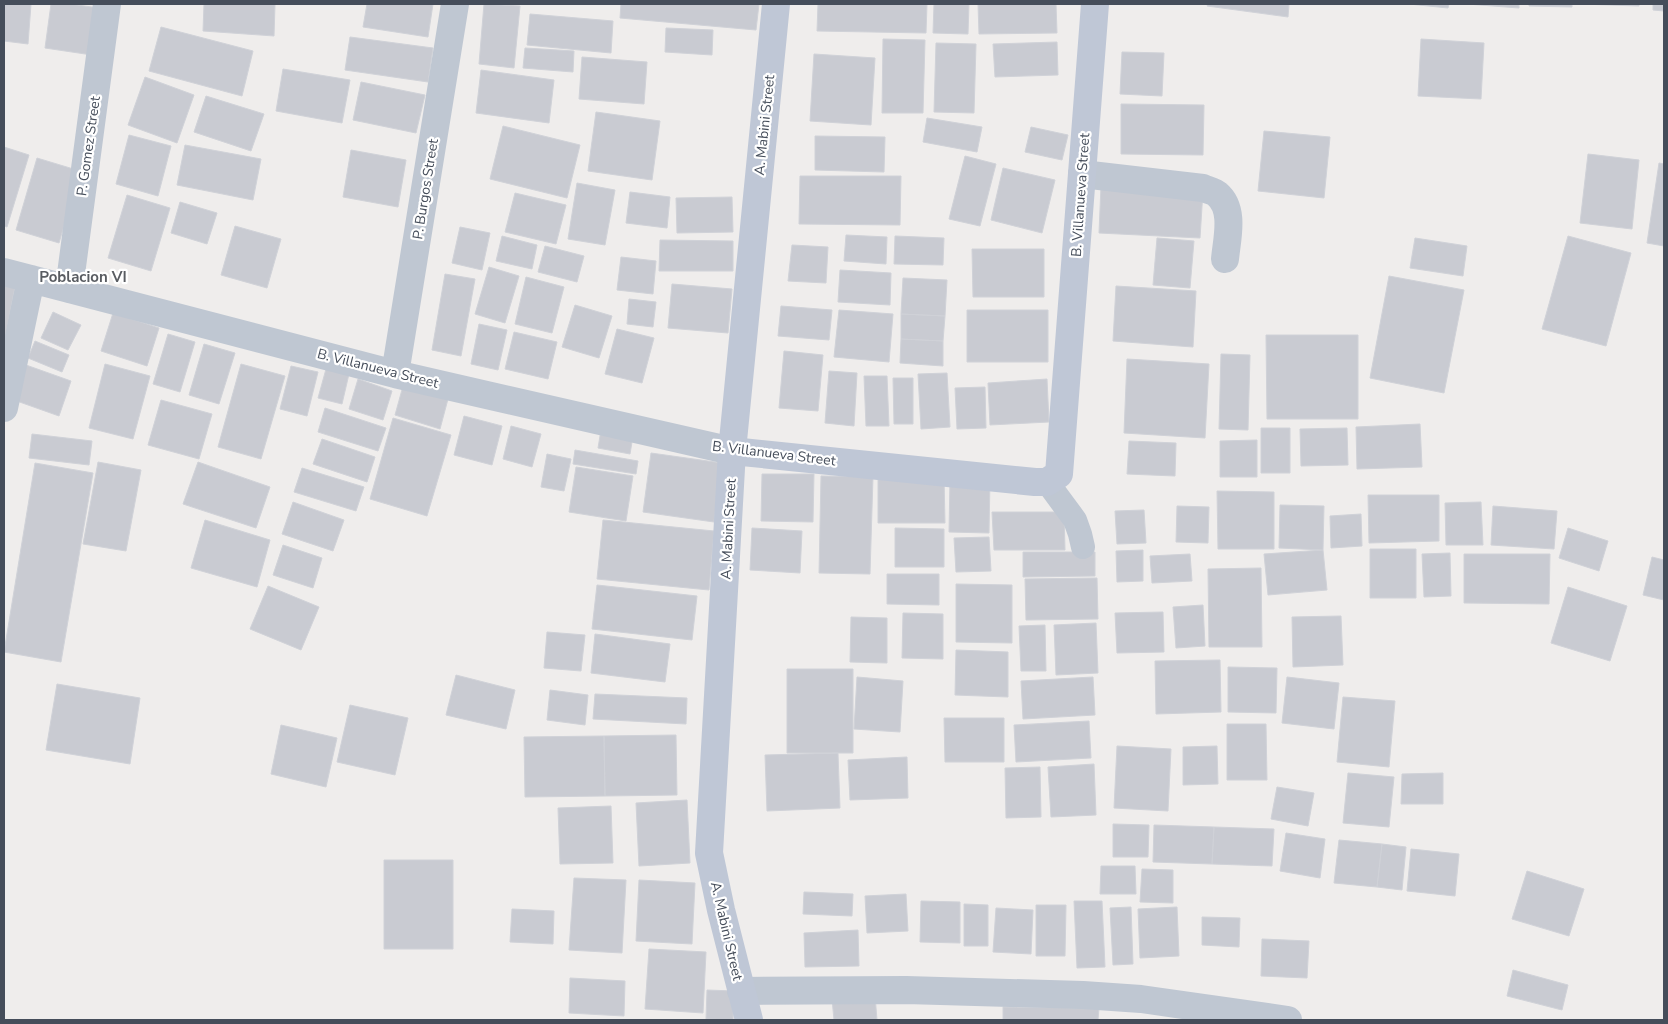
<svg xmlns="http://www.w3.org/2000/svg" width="1668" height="1024" font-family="'Nunito Sans',sans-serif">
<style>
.building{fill:#c9cbd2;stroke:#d0d2d8}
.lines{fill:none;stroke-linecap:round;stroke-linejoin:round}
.lane{stroke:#bfc7d2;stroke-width:24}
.street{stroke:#bfc7d2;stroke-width:28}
.secondary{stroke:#bfc7d6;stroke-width:28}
.labels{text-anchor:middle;stroke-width:4.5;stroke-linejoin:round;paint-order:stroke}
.street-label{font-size:14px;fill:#454d5a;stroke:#fff}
.neighbourhood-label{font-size:15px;font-weight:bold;fill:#595c61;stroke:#fff}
</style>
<rect width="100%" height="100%" fill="#efedec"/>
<path class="building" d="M4,4H31L28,44L4,41Z
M51,4H70L99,8L92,55L45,48Z
M204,4H275L274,36L203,31Z
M367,4H433L428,37L363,27Z
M484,4L520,6L514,68L479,64Z
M621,4H759L756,30L620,18Z
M818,4H927L926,33L817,31Z
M934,4H969L968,34L933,33Z
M978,4H1056L1057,33L979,34Z
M1208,4H1289L1288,17L1207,6Z
M1409,4H1449L1448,8Z
M1467,4H1519V8Z
M1529,4H1572V7L1529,6Z
M1580,4H1639V6Z
M1653,4H1664V11L1653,10Z
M530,14L613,21L611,53L527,45Z
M161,27L253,51L242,96L149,71Z
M666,28L713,30L712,55L665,52Z
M350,37L433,48L428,82L345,70Z
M883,39L925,40L923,113H882Z
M1421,39L1484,43L1481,99L1418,96Z
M1057,42L1058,75L995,77L993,44Z
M936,43L976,44L974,113L934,112Z
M525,48L574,51L573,72L523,68Z
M1122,52L1164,53L1162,96L1120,94Z
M814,54L875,58L871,125L810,121Z
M582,57L647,62L644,104L579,99Z
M283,69L350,80L342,123L276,111Z
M481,70L554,80L549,123L476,113Z
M145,77L194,95L177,143L128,125Z
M361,82L425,95L416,133L353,120Z
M206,96L264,114L251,151L194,132Z
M1121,104L1204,105L1203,155L1121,154Z
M596,112L660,121L652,180L588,171Z
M927,118L982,127L977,152L923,142Z
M503,126L580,145L567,198L490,179Z
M1031,127L1068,135L1062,160L1025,152Z
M1264,131L1330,137L1324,198L1258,191Z
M129,135L171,146L158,196L116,184Z
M815,136L885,137L884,172L815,170Z
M185,145L261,159L253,200L177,185Z
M4,147L29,155L7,227L4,226Z
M351,150L406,160L398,207L343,197Z
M1588,154L1639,160L1632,229L1580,223Z
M965,156L996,164L980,226L949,219Z
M37,158L80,171L59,243L16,230Z
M1659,163L1664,164V246L1647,243Z
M1003,168L1055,180L1042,233L991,220Z
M800,176H901L900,225L799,224Z
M577,183L615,190L605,245L568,239Z
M1101,186L1203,191L1200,238L1099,233Z
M630,192L670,197L667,228L626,223Z
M515,193L566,205L556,244L505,232Z
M127,195L170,208L151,271L108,258Z
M732,197L733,232L677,233L676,198Z
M180,202L217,213L207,244L171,233Z
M235,226L281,239L267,288L221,275Z
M460,227L490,233L482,270L452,263Z
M846,235L887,237L886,264L844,261Z
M502,236L537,245L532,269L496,261Z
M895,236L944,238L943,265L894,264Z
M1568,236L1631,253L1606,346L1542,329Z
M1157,238L1194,241L1190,288L1153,285Z
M1415,238L1467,246L1463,276L1410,268Z
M660,240L733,241V271H659Z
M792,245L828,247L826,283L788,281Z
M545,246L584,256L577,282L538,272Z
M972,249H1044V297H973Z
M621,257L656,261L653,294L617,290Z
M489,267L519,276L505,323L475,314Z
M840,270L891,273L890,305L838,302Z
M445,274L475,279L461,356L432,350Z
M1389,276L1464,290L1444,393L1370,378Z
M526,277L564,287L552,333L515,324Z
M903,278L947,280L945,316L901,314Z
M4,280L16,282L4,343Z
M672,284L732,289L728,333L668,328Z
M1116,286L1196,291L1193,347L1113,341Z
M629,299L656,302L653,327L627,324Z
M575,305L612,316L599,358L562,347Z
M781,306L832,310L829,340L778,336Z
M839,310L893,314L889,362L834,357Z
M967,310H1048V362H967Z
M53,312L81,325L68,350L41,338Z
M113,313L159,328L147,366L101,351Z
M901,314L945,316L943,341L901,339Z
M479,324L507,330L498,370L471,364Z
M617,329L654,338L642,383L605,374Z
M514,332L557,342L548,379L505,369Z
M168,334L195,342L180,392L153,384Z
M1266,335H1358V419H1267Z
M901,339L943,341V366L900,363Z
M35,341L69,355L62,372L28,358Z
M204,344L235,353L219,404L189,395Z
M784,351L823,355L818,411L779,408Z
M1221,354L1250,355L1248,430L1219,429Z
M1127,359L1209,364L1205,438L1124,433Z
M105,364L150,376L133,439L89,428Z
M241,364L285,376L261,459L218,447Z
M26,365L71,381L59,416L14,400Z
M291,366L318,372L307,416L280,409Z
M326,369L349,374L342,404L318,398Z
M829,371L857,373L854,426L825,423Z
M947,373L950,427L921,429L918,374Z
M864,376H887L889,426H866Z
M893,378H913V424H894Z
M358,379L392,391L383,420L349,409Z
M1047,379L1049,422L990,425L988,383Z
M403,386L448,399L440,429L395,415Z
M985,387L986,428L957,429L955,388Z
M161,400L212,414L199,459L148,445Z
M325,408L386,428L378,451L318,432Z
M464,416L502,426L492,465L454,455Z
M393,418L451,435L427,516L370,499Z
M1420,424L1422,467L1357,469L1356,427Z
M511,426L541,434L532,467L503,459Z
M1261,428H1290V473H1261Z
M1347,428L1348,465L1301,466L1300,429Z
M601,430L633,436L630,454L598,448Z
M32,434L92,441L89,465L29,458Z
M322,439L375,457L367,482L313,464Z
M1257,440V477H1220V441Z
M1129,441L1176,443L1175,476L1127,474Z
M575,450L638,461L636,474L573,464Z
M651,453L722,463L714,522L643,512Z
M547,454L571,459L564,491L541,487Z
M98,462L141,470L126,551L83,544Z
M198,462L270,487L256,528L183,504Z
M35,463L93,473L61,662L4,652Z
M576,467L633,476L626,521L569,512Z
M302,468L364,487L356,511L294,492Z
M762,474H814L813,522L761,521Z
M821,476L873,477L870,574L819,573Z
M944,476L945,523H878V478Z
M950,478L990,479L989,533L949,532Z
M1217,491L1274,492V549H1218Z
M1368,495H1439V541L1369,543Z
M293,502L344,520L333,551L282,534Z
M1481,502L1483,545H1446L1445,503Z
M1280,505L1324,506L1323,550L1279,548Z
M1177,506L1209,507L1208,543L1176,542Z
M1493,506L1557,511L1554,549L1491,545Z
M1144,510L1146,543L1117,544L1115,511Z
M992,512H1064L1065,550H994Z
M1361,514L1362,546L1331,548L1330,516Z
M205,520L270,540L257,587L191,568Z
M603,520L714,531L709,590L597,579Z
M752,528L802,531L800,573L750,570Z
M895,528L944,529V567H895Z
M1568,528L1608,541L1599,571L1559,558Z
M989,537L991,571L956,572L954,538Z
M283,545L322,558L313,588L273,575Z
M1370,549H1416V598H1370Z
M1143,550V581L1117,582L1116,551Z
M1323,550L1327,590L1268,595L1264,554Z
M1023,552H1095V576L1023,577Z
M1450,553L1451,596L1424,597L1422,554Z
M1190,554L1192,581L1152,583L1150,556Z
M1464,554H1550L1549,604L1464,603Z
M1652,557L1664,560V600L1643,595Z
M1261,568L1262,647H1209L1208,569Z
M887,574H939V605L887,604Z
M1097,578L1098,619L1026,620L1025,579Z
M956,584L1012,585V643L956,642Z
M597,585L697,596L692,640L592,629Z
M268,586L319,607L301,650L250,629Z
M1568,587L1627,606L1610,661L1551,643Z
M1203,605L1205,646L1176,648L1173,607Z
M1163,612L1164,652L1117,653L1115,613Z
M903,613L943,614V659L902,658Z
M1341,616L1343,665L1293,667L1292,617Z
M851,617L887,618V663L850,662Z
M1096,623L1098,673L1056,675L1054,625Z
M1045,625L1046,671H1021L1019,626Z
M547,632L585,635L581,671L544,668Z
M595,634L670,644L665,682L591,673Z
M956,650L1008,652V697L955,695Z
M1220,660L1221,712L1156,714L1155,661Z
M1228,667L1277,668L1276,713L1228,712Z
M787,669H853V753H787Z
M456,675L515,690L506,729L446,715Z
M857,677L903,681L900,732L854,729Z
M1093,677L1095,715L1023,719L1021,681Z
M1287,677L1339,683L1334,729L1282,723Z
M57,684L140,698L130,764L46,750Z
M550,690L588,695L585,725L547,720Z
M595,694L687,698L686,724L593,719Z
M1343,697L1395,701L1389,767L1337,762Z
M350,705L408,718L395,775L337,762Z
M944,718H1004V762H945Z
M1089,721L1091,758L1016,762L1014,725Z
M1227,724H1266L1267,780H1227Z
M281,725L337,738L326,787L271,774Z
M676,735L677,795L605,796L604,736Z
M604,736L605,796L525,797L524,737Z
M1117,746L1171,749L1168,811L1114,808Z
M1217,746L1218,784L1183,785V747Z
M838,753L840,808L767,811L765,755Z
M907,757L908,798L850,800L848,760Z
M1094,764L1096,815L1051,817L1048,767Z
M1040,767L1041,817L1006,818L1005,768Z
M1348,773L1394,777L1389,827L1343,823Z
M1443,773V804H1401L1402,774Z
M1277,787L1314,793L1308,826L1271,819Z
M687,800L690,863L639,866L636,803Z
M611,806L613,863L560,864L558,808Z
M1113,824L1149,825L1148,857H1113Z
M1154,825L1214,827L1212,864L1153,862Z
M1214,827L1274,829L1272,866L1212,864Z
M1286,833L1325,839L1320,878L1280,871Z
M1339,840L1382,844L1377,887L1334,883Z
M1382,844L1406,847L1402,890L1377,887Z
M1411,849L1459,854L1455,896L1407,891Z
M384,860H453V949H384Z
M1101,866H1135L1136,894H1100Z
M1142,869L1173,870V903L1140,902Z
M1527,871L1584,889L1569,936L1512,919Z
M574,878L626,880L622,953L569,950Z
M639,880L695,883L692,944L636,941Z
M804,892L853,894L852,916L803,914Z
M906,894L908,931L867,933L865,896Z
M921,901L960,902V943L920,942Z
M1074,901H1102L1105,967L1077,968Z
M964,904L988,905V946H964Z
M1036,905H1066L1065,956H1036Z
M1131,907L1133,964L1113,965L1110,908Z
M1177,907L1179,956L1140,958L1138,909Z
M996,908L1033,910L1031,954L993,952Z
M512,909L554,911L553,944L510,942Z
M1202,917L1240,918L1239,947L1202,945Z
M858,930L859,966L805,967L804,933Z
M1262,939L1309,941L1307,978L1261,976Z
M649,949L706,952L703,1013L645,1009Z
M1513,970L1568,985L1562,1010L1507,996Z
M570,978L625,981L624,1016L569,1013Z
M707,990L734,991L733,1020L706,1019Z
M875,995L877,1020H834L832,999Z
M1003,1007L1099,1008L1098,1020H1003Z"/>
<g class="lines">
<path class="lane" d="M1047,482L1075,520L1080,534L1083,547"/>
<path class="street" d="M1082,174L1203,188C1207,190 1214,191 1217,194C1235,209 1227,238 1225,259
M4,272L395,374L732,451
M69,289L107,4
M395,374L455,4
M4,408L31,279
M741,991L906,990L1083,995L1141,999L1288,1020"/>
<path class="secondary" d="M732,451L1035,482H1047L1059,474L1095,4
M749,1020L721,910L709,853L732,451L776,4"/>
</g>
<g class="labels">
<g class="street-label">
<text transform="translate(764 125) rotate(-84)" y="5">A. Mabini Street</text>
<text transform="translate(88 146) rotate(-82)" y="5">P. Gomez Street</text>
<text transform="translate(425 189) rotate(-81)" y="5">P. Burgos Street</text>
<text transform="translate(1080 195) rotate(-86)" y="5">B. Villanueva Street</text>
<text transform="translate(378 368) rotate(14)" y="5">B. Villanueva Street</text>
<text transform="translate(774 453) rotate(7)" y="5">B. Villanueva Street</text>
<text transform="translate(728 529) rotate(-87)" y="5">A. Mabini Street</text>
<text transform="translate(727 931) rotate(77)" y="5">A. Mabini Street</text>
</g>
<g class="neighbourhood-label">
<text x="83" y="282">Poblacion VI</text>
</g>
</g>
<rect width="1668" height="1024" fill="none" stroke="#454d5a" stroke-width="10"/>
</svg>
